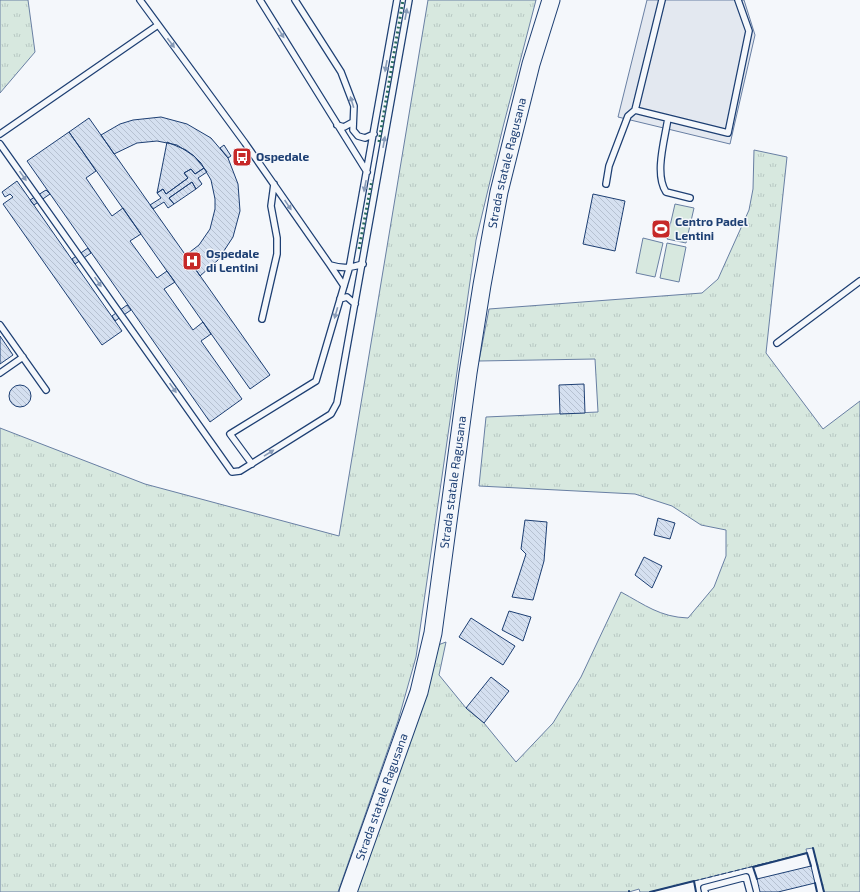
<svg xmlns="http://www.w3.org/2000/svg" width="860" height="892" font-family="'Exo 2',sans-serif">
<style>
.grass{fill:url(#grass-tufts);stroke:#687fa3}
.pitch{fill:#d7e8df;stroke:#687fa3}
.parking{fill:#e3e8f0;stroke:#687fa3}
.building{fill:url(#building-back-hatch);stroke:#1d3f73}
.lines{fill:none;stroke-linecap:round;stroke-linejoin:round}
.service-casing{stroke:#1d3f73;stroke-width:8}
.primary-casing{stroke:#1d3f73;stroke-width:19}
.service{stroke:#f4f7fb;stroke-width:5.5}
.primary{stroke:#f4f7fb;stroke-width:17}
.hedge{stroke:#2c6c60;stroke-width:3;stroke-dasharray:2 3;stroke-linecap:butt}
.fence{stroke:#1d3f73;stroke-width:1;stroke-dasharray:5 2;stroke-linecap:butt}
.wall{stroke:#1d3f73;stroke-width:2}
.oneway{fill:#889bb7}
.labels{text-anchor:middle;stroke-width:3;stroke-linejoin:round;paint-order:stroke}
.poi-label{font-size:12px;font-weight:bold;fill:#1d3f73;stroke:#f4f7fb;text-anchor:start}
.street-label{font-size:12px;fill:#1d3f73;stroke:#f4f7fb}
</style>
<defs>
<pattern id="grass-tufts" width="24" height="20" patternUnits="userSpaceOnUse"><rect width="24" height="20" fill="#d7e8df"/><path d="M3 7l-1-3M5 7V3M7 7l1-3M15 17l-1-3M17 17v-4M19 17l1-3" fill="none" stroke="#b8c8c3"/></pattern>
<pattern id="building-back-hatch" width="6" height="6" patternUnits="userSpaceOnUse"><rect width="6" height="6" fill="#d5e0f0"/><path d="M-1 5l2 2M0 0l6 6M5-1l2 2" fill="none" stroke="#b6c1d1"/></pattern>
</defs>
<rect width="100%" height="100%" fill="#f4f7fb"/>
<path class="grass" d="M0,0H28L35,52L0,93Z
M428,0H536L503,127L476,240L416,657L398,721L338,892H0V428L145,484L339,536Z
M754,150L787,157L766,353L823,429L860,401V892H824L813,848L806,849L807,853L650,892H640L639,889L629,892H357L427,692L438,645L446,642L439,675L466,708L484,723L516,762L553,723L581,677L621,592C645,605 660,617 688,618L714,587L726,556V530L701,525L672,506L635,494L479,486L486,417L598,412L595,359L479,361L489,309L702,293L718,279L749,210L753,189Z"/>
<path class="pitch" d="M675,204L694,208L686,243L667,239Z
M643,238L663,243L655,277L636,273Z
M667,243L686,247L679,282L660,278Z"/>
<path class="parking" d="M647,0H744L755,35L730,144L618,117Z"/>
<path class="building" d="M161,117L187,124L211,138L228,158L238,184L240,211L233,237L218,260L200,276L186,255L199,245L210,229L215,209V199L211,180L201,163L194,156L177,145L157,141L137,143L114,154L101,135L120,124L133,120Z
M89,118L270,375L250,389L69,132Z
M69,132L96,171L86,178L112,216L123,208L141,234L130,241L157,278L167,271L175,282L164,289L193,330L203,322L211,334L201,341L242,399L210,422L27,161Z
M167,142L186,150L194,156L204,168L195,174L191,169L184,173L188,178L166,194L163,189L157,193Z
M224,145L231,156L228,158L220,148Z
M204,168L207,172L198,178L202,184L196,189L192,182L169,198L174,204L168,208L164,202L153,209L150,205L161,198L157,193L163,189L166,194L188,178L184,173L191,169L195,174Z
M17,181L122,331L102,345L3,204L13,197L10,194L5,197L2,192Z
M192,182L196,189L174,204L169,198Z
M46,190L50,194L34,205L30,200Z
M593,194L625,201L615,251L583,244Z
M88,248L91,253L75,264L72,259Z
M127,305L131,310L115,321L112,316Z
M0,336L13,355L0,364Z
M584,384L585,413L560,414L559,385Z
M9 396a11 11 0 1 1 22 0a11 11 0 1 1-22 0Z
M658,518L675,523L670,539L654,535Z
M525,520L547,522L544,561L533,600L512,597L526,554L521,549Z
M644,557L662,566L652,588L635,575Z
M509,611L531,617L523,641L502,630Z
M471,618L515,646L503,665L459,637Z
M491,677L509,691L484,723L466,708Z
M811,866L815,883L778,892H760L757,879Z"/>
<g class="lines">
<defs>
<path id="service" d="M140,0L245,143L330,265C343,269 350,268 363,264
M260,0L367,172
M295,0L341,72L354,106L353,130L358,136L365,138L374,134
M662,0L635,110L728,133L749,31L738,0
M668,118C665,139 654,174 666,192L690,198
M337,125L344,127L353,122
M0,134L158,25
M0,144L232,472L240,471L331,414L337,403L409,0
M606,184L609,166L628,116L635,110
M330,265L344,286
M340,299L347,297L355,304
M262,319L277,254V238L271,206L274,184
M0,325L46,390
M777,343L860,281
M0,373L23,357
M252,464L230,434L316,381L349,269L397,0
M705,892L704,888L746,877L750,892"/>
<g id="primary">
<path id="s1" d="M348,892L419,692L433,633L468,373L482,285L499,192L531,64L551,0"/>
</g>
</defs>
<use href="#service" class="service-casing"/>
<use href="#primary" class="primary-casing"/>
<use href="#service" class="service"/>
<use href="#primary" class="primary"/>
<path class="hedge" d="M379,142L403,0
M359,249L372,180"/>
<path class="fence" d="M694,881L807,853"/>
<path class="wall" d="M813,848L824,892
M757,879L753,867L807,853L811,866
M815,883L817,892
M629,891V892
M650,892L694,881L696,892"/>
</g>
<defs><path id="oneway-solid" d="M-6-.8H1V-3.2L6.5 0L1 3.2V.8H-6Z"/></defs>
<g class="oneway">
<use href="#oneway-solid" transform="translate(406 14) rotate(-80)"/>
<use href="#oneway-solid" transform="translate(281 33) rotate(58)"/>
<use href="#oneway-solid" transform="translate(171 43) rotate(53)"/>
<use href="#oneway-solid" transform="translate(386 66) rotate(100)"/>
<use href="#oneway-solid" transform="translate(352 102) rotate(-107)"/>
<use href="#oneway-solid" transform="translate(384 142) rotate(-80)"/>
<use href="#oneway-solid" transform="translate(23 176) rotate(55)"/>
<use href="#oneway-solid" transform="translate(365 186) rotate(101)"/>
<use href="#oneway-solid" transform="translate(288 205) rotate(56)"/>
<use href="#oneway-solid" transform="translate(98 282) rotate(55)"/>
<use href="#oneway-solid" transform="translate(336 313) rotate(106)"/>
<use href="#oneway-solid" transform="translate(173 388) rotate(55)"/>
<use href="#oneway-solid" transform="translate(269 453) rotate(-32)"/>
</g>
<defs>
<symbol id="bus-square" viewBox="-11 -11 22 22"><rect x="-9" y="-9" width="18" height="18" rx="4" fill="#c62828" stroke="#f4f7fb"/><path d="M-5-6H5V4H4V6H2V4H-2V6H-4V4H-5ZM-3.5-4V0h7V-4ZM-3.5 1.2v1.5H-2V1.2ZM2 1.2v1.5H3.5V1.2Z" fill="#fff"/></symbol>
<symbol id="stadium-square" viewBox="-11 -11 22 22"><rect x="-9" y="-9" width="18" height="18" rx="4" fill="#c62828" stroke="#f4f7fb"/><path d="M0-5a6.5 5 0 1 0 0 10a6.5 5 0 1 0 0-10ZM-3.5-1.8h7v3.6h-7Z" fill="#fff"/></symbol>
<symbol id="hospital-square" viewBox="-11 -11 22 22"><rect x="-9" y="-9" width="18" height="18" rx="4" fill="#c62828" stroke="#f4f7fb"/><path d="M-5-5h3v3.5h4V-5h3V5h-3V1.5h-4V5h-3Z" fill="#fff"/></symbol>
</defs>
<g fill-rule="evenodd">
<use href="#bus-square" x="231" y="146" width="22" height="22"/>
<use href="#stadium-square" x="650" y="218" width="22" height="22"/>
<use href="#hospital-square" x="181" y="250" width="22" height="22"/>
</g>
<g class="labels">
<g class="poi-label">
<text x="256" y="161">Ospedale</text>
<text x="675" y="226">Centro Padel<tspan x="675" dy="14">Lentini</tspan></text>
<text x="206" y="258">Ospedale<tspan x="206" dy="14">di Lentini</tspan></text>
</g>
<g class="street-label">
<text dy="4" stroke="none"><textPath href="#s1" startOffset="749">Strada statale Ragusana</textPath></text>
<text dy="4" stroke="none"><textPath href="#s1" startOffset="425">Strada statale Ragusana</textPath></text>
<text dy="4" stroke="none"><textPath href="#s1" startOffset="101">Strada statale Ragusana</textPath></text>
</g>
</g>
</svg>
